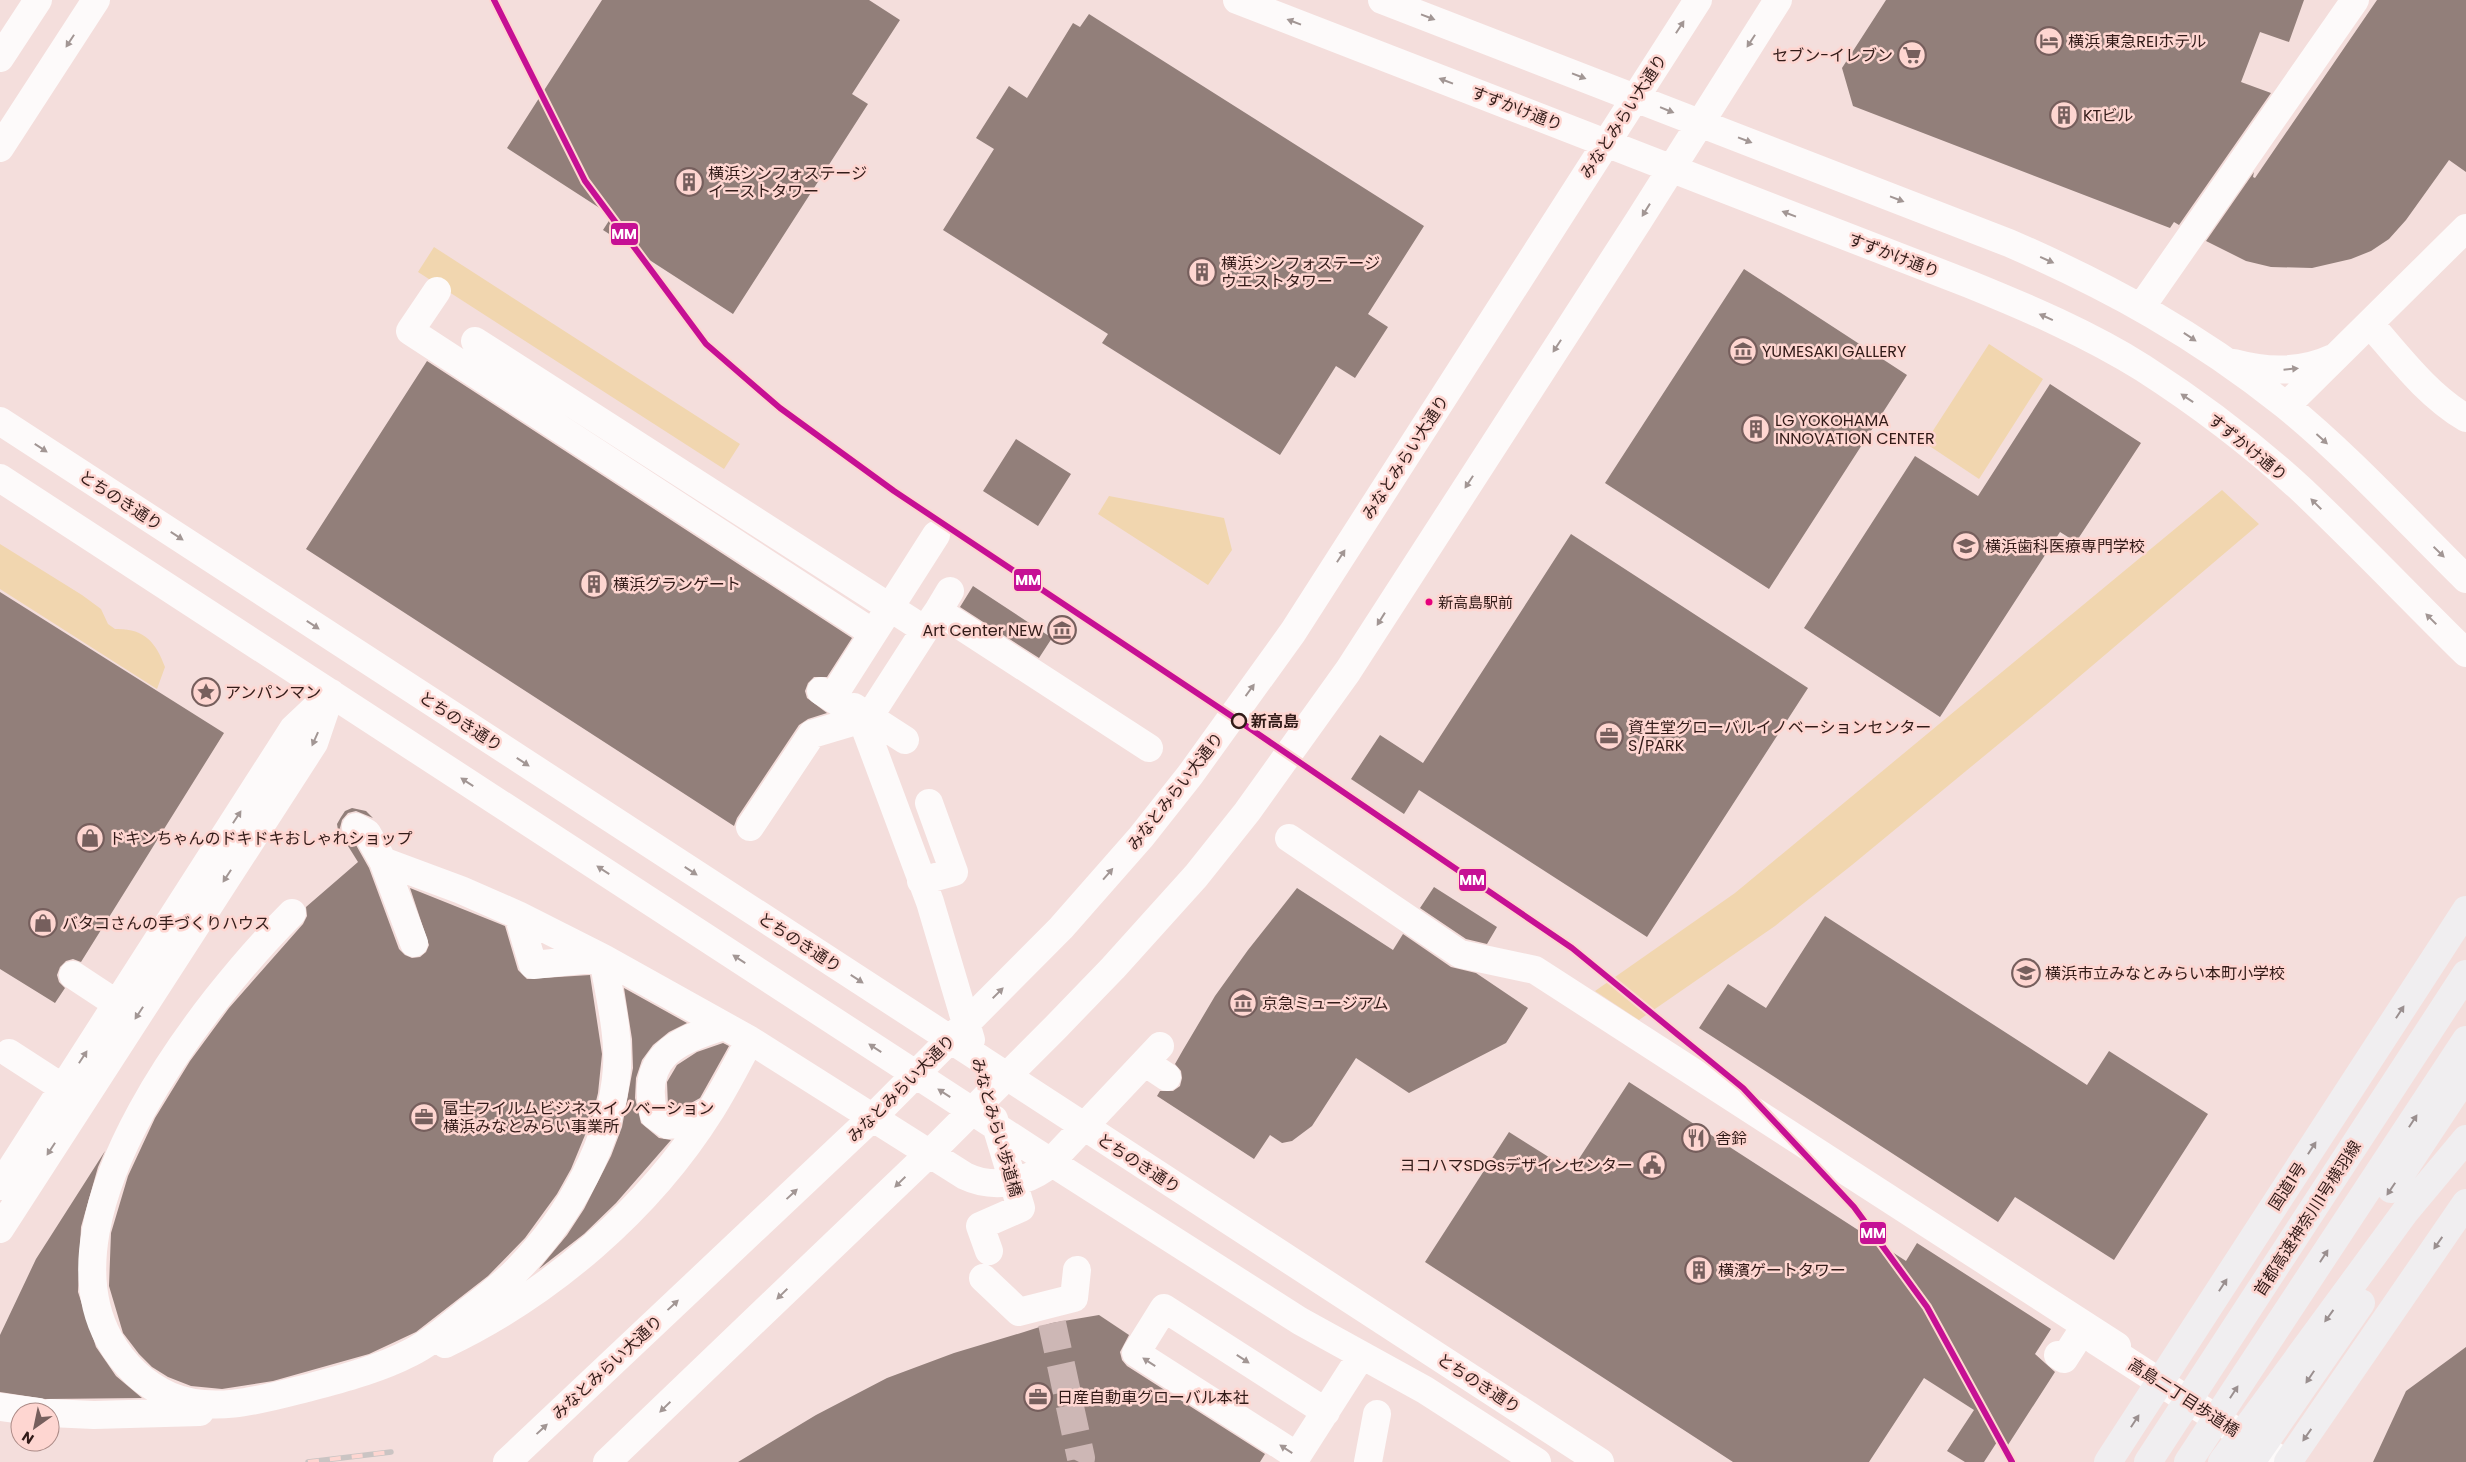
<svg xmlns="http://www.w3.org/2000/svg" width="2466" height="1462" font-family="Poppins,'Noto Sans JP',sans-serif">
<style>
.green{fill:#f1d6af}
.building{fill:#927f7a}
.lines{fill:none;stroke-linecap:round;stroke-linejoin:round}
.minor-tunnel{stroke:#cdb7b5;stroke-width:28;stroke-dasharray:28 14;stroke-linecap:butt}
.minor{stroke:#fdfafa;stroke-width:28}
.highway{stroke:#f0eef0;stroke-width:28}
.rail-casing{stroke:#cac4c3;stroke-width:5.5}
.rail{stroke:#fed6d1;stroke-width:4;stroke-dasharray:11;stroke-linecap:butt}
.metro-1-casing{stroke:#fed6d1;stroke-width:10}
.metro-1{stroke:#c61094;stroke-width:6}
.oneway{fill:#a29694}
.oneway2{fill:#9a8f8f}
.bus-dot{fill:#e5007d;stroke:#fed6d1;stroke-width:2}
.stop-dot{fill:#fed6d1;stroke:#321b18;stroke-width:2.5}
.labels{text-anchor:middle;stroke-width:5;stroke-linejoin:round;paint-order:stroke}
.bus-label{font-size:15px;fill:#321b18;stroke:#fed6d1;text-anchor:start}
.poi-label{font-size:16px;fill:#321b18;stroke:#fed6d1;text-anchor:start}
.street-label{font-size:16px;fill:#321b18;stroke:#fed6d1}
.stop-label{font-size:16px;font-weight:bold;fill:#321b18;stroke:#fed6d1;text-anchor:start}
.line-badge{stroke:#fed6d1;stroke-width:2}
.badge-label{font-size:14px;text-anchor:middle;font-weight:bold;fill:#fff}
</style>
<rect width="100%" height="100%" fill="#f4dedc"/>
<path class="green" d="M434,247L740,444L724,469L418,272Z
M1989,344L2043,379L1979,479L1925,443Z
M2222,490L2259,524L2046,705L1852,865L1775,926L1639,1020L1595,991L1735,893Z
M1109,496L1224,518L1232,550L1208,585L1098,514Z
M0,544L82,595L101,609L108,624L115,629C144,628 156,642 165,667L157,689L0,589Z"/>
<path class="building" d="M602,0H869L900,20L852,94L868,104L733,314L603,230L612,216L507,148Z
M1886,0H2304L2289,42L2260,32L2241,82L2271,93L2179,225L2174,222L2170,228L1853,106L1842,68Z
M2377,0H2466V172L2449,160L2406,220L2389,239L2371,251L2351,259L2312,268L2271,267L2246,261L2206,241L2254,172L2253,177L2255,178Z
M1089,14L1424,226L1368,314L1388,327L1355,378L1336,366L1280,455L1102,343L1108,334L943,230L994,149L976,138L1009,86L1027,98L1073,23L1080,27Z
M1744,269L1907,375L1769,589L1605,483Z
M427,361L852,638L827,677H814L808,683L805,691L807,698L827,713L808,719L799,725L737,818L734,826L306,549Z
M2050,384L2141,443L2076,542L2060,532L1940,717L1804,628L1915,456L1978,496Z
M1016,439L1071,474L1038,526L983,491Z
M1571,534L1808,688L1647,937L1419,790L1404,814L1351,779L1380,735L1423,763Z
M973,586L1052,638L1039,658L960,607Z
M0,592L224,733L81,962L73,959L66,961L60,967L57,975L59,982L65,988L55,1003L0,969Z
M352,808L366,811L373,818L356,811L348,813L342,820L340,828L342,835L356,845L369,868L399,949L405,955L412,958L420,957L426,952L429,945L410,888L505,926L518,970L527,979L590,975L602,1054L598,1093L592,1118L571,1169L557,1194L525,1238L488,1276L416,1332L369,1354L273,1381L222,1389L191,1386L168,1377L152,1367L139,1354L123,1333L109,1286L111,1233L128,1176L155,1118L190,1061L229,1008L303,924L307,916L306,907L358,862L338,830L337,824L341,817L345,811Z
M1434,887L1497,927L1487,944L1466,939L1420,908Z
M1297,888L1393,950L1403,934L1451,967L1476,973L1528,1008L1506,1043L1409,1093L1356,1058L1312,1126L1292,1141L1282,1143L1270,1135L1254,1159L1157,1096L1160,1091H1173L1180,1086L1182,1078L1181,1071L1175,1064L1183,1050L1215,996L1248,950Z
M1825,916L2087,1085L2109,1051L2208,1114L2114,1260L2015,1197L1998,1222L1699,1028L1728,984L1766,1008Z
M624,988L687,1023L669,1032L653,1045L642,1060L636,1078L635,1098L641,1123L659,1138L671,1140L616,1203L584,1234L539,1269L567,1235L584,1209L611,1156L622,1127L633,1068L632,1039Z
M723,1043L729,1046L700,1098L684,1107L672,1109L668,1106L667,1082L677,1065L697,1052Z
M1629,1082L1906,1261L1917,1243L2051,1329L2035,1354L2055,1372L2006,1448L1997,1442L1984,1462H1965L1947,1451L1974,1410L1924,1378L1869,1462H1733L1425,1262L1509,1132L1571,1171Z
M105,1151L98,1167L81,1227L78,1292L96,1347L116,1376L142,1398L45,1399L0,1392V1335L36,1259Z
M1099,1315L1129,1335L1120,1352L1122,1360L1127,1366L1265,1454L1260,1462H738L816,1415L887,1378L954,1353L1024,1332L1052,1323Z
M2466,1347V1462H2373L2406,1391Z"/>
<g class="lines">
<path class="minor-tunnel" d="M1052,1323L1081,1458L1079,1462"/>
<path class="minor" d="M1237,0L1969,284C2028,308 2089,334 2143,368C2199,404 2253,445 2302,490C2358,543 2411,599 2466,653
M1382,0L2009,243C2112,288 2197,335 2285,405C2348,456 2408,522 2466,579
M0,58L38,0
M0,148L96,0
M437,291L410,331L873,633
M2142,306L2355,0
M2370,324C2399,357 2427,395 2466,418
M475,341L925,630L938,611
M2234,363C2267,372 2301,373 2333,358
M2286,406L2466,228
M0,421L1600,1462
M0,478L1032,1150L1300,1321L1425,1390L1537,1462
M950,591L938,611L1149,748
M821,691L861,717L930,902L971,1040
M832,698L936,535
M854,707L905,740
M356,827L367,833L383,861L461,890L518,915L603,958L750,1040L965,1176C990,1188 1021,1185 1045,1168L1160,1046
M750,827L812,734L869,717L925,630
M1289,838L1460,954L1535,970L2117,1346
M383,861L414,943
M921,881L954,872L929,803
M292,913C205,1000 39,1211 109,1339C123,1364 143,1384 170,1396C215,1415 267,1398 311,1387C344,1378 379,1369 410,1353C429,1344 447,1328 463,1315C482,1300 501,1287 518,1269C569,1217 612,1141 617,1068C619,1031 609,994 603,958L533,965L518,915
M73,975L117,1004
M9,1053L63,1088
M1146,1063L1167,1077
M711,1110L689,1122L668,1125L654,1115C639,1058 676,1040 724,1026
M0,1186L293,729L328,696
M0,1229L314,743L331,693
M989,1251L980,1226L1021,1208L994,1119
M983,1278L1019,1312L1074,1298L1077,1270
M2096,1341L2284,1462
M445,1344C550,1294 649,1209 711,1110C725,1088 737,1064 750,1040
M2058,1355L2064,1359L2082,1331L2087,1335
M0,1407L38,1412
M1326,1412L1164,1308L1136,1353L1297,1456L1361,1356
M50,1413L94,1415L200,1412
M507,1462L877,1113L1061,928L1141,837L1190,775L1293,632L1698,0
M607,1462L935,1148L1054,1029L1113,968L1196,876L1247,812L1348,671L1639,220L1778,0
M1368,1462L1377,1414"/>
<path class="highway" d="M2391,1189L2466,1076
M2108,1462L2466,910
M2148,1462L2466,974
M2188,1462L2466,1040
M2222,1462L2405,1212L2466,1139
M2251,1462L2361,1303
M2288,1462L2466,1203"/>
<defs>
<path id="rail" d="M308,1462L391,1452"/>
</defs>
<use href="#rail" class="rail-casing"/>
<use href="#rail" class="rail"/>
<defs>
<path id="metro-1" d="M494,0L585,181L706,344L780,408L894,491L1239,721L1572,948L1743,1088L1854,1207L1927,1307L2012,1462"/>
</defs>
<use href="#metro-1" class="metro-1-casing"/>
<use href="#metro-1" class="metro-1"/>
</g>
<defs><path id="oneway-solid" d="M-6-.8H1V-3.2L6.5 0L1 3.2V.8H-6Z" transform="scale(1.25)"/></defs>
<g class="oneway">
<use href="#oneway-solid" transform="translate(1428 17) rotate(21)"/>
<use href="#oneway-solid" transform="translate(1294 22) rotate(-159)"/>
<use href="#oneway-solid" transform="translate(1680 27) rotate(-57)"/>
<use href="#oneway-solid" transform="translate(70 41) rotate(123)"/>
<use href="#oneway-solid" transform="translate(1751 41) rotate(123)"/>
<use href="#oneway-solid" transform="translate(1579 76) rotate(21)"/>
<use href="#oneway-solid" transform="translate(1446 81) rotate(-159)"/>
<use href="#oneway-solid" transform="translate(1667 110) rotate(22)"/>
<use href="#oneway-solid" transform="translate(1745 140) rotate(21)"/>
<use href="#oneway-solid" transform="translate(1897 199) rotate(21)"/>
<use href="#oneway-solid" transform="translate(1646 210) rotate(122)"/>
<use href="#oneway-solid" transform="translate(1789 214) rotate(-159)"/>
<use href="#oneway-solid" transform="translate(2047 260) rotate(24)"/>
<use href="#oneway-solid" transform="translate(2046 317) rotate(-156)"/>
<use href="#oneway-solid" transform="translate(2190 337) rotate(34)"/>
<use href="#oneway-solid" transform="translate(1557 346) rotate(123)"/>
<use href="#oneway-solid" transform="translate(2291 369) rotate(-6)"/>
<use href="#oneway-solid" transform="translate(2187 398) rotate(-146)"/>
<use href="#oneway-solid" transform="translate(2322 439) rotate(42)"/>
<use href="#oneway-solid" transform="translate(41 448) rotate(33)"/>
<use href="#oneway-solid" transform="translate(1469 482) rotate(123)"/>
<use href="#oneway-solid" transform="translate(2316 504) rotate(-135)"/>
<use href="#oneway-solid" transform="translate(177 536) rotate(33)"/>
<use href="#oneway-solid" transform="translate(2439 552) rotate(44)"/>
<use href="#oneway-solid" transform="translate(1341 556) rotate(-57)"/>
<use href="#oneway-solid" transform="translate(1381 619) rotate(122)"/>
<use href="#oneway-solid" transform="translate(2431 619) rotate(-135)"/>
<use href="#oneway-solid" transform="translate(313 625) rotate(33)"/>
<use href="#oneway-solid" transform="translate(1250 690) rotate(-54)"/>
<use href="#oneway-solid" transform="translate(315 739) rotate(114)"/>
<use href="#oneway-solid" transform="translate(523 762) rotate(33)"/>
<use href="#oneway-solid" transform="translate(467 782) rotate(-147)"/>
<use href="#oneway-solid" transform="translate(237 817) rotate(-57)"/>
<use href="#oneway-solid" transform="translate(603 870) rotate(-147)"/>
<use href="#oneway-solid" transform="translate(691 871) rotate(33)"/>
<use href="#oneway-solid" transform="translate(1108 874) rotate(-49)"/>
<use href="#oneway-solid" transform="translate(227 876) rotate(123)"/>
<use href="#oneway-solid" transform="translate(739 959) rotate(-147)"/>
<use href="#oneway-solid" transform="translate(857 979) rotate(33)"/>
<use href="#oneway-solid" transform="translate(998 993) rotate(-45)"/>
<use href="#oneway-solid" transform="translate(139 1013) rotate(123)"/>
<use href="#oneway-solid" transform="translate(875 1048) rotate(-147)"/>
<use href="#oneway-solid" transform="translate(83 1057) rotate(-57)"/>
<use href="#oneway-solid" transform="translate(944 1093) rotate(-147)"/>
<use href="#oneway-solid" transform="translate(51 1149) rotate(123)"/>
<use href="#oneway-solid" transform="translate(900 1182) rotate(136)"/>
<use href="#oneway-solid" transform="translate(792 1194) rotate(-43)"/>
<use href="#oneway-solid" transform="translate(782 1294) rotate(136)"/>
<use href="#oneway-solid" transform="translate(673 1305) rotate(-43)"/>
<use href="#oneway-solid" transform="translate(1243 1359) rotate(33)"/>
<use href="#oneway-solid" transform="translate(1149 1362) rotate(-147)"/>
<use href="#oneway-solid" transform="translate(665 1407) rotate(136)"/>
<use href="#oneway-solid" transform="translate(542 1429) rotate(-43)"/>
<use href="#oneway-solid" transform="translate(1286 1449) rotate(-147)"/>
</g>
<g class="oneway2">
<use href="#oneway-solid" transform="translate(2400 1012) rotate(-57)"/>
<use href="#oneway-solid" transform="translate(2413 1121) rotate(-57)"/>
<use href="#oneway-solid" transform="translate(2312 1148) rotate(-57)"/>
<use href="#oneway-solid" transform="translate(2391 1189) rotate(124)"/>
<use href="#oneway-solid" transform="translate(2438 1243) rotate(125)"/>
<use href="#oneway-solid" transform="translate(2324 1256) rotate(-57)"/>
<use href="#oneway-solid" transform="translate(2223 1285) rotate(-57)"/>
<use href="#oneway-solid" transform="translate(2329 1316) rotate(126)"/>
<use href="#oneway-solid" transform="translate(2310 1377) rotate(124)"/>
<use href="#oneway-solid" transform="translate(2234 1392) rotate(-57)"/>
<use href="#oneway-solid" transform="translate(2135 1421) rotate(-57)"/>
<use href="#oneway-solid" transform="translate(2307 1435) rotate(125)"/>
</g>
<defs>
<symbol id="hotel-ring" viewBox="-11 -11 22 22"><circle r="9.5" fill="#fed6d1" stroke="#765f5d" stroke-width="1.5"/><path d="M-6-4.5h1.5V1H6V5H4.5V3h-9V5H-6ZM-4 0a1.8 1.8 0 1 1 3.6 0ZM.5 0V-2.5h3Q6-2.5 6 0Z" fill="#765f5d"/></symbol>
<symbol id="supermarket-ring" viewBox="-11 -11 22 22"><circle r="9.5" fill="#fed6d1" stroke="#765f5d" stroke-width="1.5"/><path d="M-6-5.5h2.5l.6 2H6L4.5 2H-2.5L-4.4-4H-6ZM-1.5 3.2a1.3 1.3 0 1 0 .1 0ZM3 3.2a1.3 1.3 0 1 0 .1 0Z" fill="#765f5d"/></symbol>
<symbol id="building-ring" viewBox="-11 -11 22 22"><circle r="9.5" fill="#fed6d1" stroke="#765f5d" stroke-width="1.5"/><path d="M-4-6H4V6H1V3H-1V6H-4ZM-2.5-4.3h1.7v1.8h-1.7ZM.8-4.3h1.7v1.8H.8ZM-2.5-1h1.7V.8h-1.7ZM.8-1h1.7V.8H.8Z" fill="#765f5d"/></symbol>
<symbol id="museum-ring" viewBox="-11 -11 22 22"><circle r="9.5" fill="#fed6d1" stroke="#765f5d" stroke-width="1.5"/><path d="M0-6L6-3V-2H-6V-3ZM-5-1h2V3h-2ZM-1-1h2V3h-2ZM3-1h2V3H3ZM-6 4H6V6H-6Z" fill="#765f5d"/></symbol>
<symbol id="university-ring" viewBox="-11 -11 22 22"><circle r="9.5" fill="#fed6d1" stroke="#765f5d" stroke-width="1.5"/><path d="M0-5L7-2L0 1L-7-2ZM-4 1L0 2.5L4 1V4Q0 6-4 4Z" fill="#765f5d"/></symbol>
<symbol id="sight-ring" viewBox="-11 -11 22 22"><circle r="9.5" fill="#fed6d1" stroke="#765f5d" stroke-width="1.5"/><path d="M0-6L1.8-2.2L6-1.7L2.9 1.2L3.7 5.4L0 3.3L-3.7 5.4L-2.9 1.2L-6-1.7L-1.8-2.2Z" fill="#765f5d"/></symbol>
<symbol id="office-ring" viewBox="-11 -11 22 22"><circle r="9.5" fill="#fed6d1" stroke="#765f5d" stroke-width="1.5"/><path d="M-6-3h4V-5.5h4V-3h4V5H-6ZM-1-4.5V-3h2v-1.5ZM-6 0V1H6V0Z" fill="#765f5d"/></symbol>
<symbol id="shop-ring" viewBox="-11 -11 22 22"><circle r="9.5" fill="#fed6d1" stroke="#765f5d" stroke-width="1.5"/><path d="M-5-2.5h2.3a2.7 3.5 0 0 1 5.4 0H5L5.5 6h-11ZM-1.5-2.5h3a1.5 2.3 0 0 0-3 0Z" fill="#765f5d"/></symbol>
<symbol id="school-ring" viewBox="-11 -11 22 22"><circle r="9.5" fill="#fed6d1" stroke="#765f5d" stroke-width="1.5"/><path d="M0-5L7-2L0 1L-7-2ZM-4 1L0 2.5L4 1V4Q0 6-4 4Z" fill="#765f5d"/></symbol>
<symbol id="restaurant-ring" viewBox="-11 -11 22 22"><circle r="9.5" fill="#fed6d1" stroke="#765f5d" stroke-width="1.5"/><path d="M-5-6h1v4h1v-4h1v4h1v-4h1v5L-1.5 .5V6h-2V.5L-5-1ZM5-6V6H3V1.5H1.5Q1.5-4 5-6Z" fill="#765f5d"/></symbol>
<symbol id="civic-ring" viewBox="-11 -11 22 22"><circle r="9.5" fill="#fed6d1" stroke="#765f5d" stroke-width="1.5"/><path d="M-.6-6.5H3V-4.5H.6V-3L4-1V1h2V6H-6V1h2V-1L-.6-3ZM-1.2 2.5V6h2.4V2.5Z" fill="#765f5d"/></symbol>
</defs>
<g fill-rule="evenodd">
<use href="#hotel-ring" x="2033" y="25" width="32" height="32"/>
<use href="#supermarket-ring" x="1896" y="39" width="32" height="32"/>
<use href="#building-ring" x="2048" y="99" width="32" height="32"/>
<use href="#building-ring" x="673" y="166" width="32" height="32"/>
<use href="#building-ring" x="1186" y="256" width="32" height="32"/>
<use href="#museum-ring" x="1727" y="335" width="32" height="32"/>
<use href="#building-ring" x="1740" y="413" width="32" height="32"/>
<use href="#university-ring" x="1950" y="530" width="32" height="32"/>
<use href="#building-ring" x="578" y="568" width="32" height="32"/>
<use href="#museum-ring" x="1046" y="614" width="32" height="32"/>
<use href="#sight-ring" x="190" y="676" width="32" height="32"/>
<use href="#office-ring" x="1593" y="720" width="32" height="32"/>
<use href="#shop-ring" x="74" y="822" width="32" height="32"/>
<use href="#shop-ring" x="27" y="907" width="32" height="32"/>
<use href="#school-ring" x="2010" y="957" width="32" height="32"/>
<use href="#museum-ring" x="1227" y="987" width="32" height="32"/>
<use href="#office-ring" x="408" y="1101" width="32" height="32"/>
<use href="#restaurant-ring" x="1680" y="1122" width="32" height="32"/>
<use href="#civic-ring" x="1636" y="1149" width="32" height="32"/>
<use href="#building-ring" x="1683" y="1254" width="32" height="32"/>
<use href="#office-ring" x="1022" y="1381" width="32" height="32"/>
</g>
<circle class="bus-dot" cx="1429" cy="602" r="4.5"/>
<circle class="stop-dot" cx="1239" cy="721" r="7"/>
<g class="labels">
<g class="bus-label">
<text x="1438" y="608">新高島駅前</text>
</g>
<g class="poi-label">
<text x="2068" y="47">横浜 東急REIホテル</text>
<text x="1893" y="61" text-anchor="end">セブン-イレブン</text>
<text x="2083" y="121">KTビル</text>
<text x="708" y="179">横浜シンフォステージ<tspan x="708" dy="18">イーストタワー</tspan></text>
<text x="1221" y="269">横浜シンフォステージ<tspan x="1221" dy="18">ウエストタワー</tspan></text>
<text x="1762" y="357">YUMESAKI GALLERY</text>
<text x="1775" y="426">LG YOKOHAMA<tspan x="1775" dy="18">INNOVATION CENTER</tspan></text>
<text x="1985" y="552">横浜歯科医療専門学校</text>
<text x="613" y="590">横浜グランゲート</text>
<text x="1043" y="636" text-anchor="end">Art Center NEW</text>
<text x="225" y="698">アンパンマン</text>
<text x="1628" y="733">資生堂グローバルイノベーションセンター<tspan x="1628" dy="18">S/PARK</tspan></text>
<text x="109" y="844">ドキンちゃんのドキドキおしゃれショップ</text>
<text x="62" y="929">バタコさんの手づくりハウス</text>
<text x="2045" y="979">横浜市立みなとみらい本町小学校</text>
<text x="1262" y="1009">京急ミュージアム</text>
<text x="443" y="1114">富士フイルムビジネスイノベーション<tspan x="443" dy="18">横浜みなとみらい事業所</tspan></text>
<text x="1715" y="1144">舎鈴</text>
<text x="1633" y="1171" text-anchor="end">ヨコハマSDGsデザインセンター</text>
<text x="1718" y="1276">横濱ゲートタワー</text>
<text x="1057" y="1403">日産自動車グローバル本社</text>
</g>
<g class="street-label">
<text transform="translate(1517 108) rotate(21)" y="6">すずかけ通り</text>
<text transform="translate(1623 116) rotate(-57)" y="6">みなとみらい大通り</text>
<text transform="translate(1894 255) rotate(21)" y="6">すずかけ通り</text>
<text transform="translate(2248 447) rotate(39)" y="6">すずかけ通り</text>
<text transform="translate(1405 457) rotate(-57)" y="6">みなとみらい大通り</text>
<text transform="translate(121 500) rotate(33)" y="6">とちのき通り</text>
<text transform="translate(461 721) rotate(33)" y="6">とちのき通り</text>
<text transform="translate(1175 791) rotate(-52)" y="6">みなとみらい大通り</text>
<text transform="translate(800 942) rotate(33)" y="6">とちのき通り</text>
<text transform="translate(901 1088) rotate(-45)" y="6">みなとみらい大通り</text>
<text transform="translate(997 1127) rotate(74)" y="6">みなとみらい歩道橋</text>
<text transform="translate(1139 1163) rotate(33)" y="6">とちのき通り</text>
<text transform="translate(2287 1186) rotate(-57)" y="6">国道1号</text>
<text transform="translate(2307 1218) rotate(-57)" y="6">首都高速神奈川1号横羽線</text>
<text transform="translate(607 1367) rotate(-43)" y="6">みなとみらい大通り</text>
<text transform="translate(1479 1383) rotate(33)" y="6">とちのき通り</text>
<text transform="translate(2184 1397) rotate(33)" y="6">高島二丁目歩道橋</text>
</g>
<g class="stop-label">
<text x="1251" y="727">新高島</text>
</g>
</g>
<g class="line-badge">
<rect x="610" y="222" width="29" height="24" rx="5" fill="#c61094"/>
<rect x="1013" y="568" width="29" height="24" rx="5" fill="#c61094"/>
<rect x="1458" y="868" width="29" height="24" rx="5" fill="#c61094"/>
<rect x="1859" y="1221" width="28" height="24" rx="5" fill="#c61094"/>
</g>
<g class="badge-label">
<text x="624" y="239">MM</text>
<text x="1028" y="585">MM</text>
<text x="1472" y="885">MM</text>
<text x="1873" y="1238">MM</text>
</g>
<g transform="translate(35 1427) rotate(213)"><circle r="24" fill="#fed6d1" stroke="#ac8b87"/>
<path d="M0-4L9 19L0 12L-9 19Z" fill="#765f5d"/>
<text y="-8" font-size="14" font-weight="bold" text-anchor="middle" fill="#321b18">N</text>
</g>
</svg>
